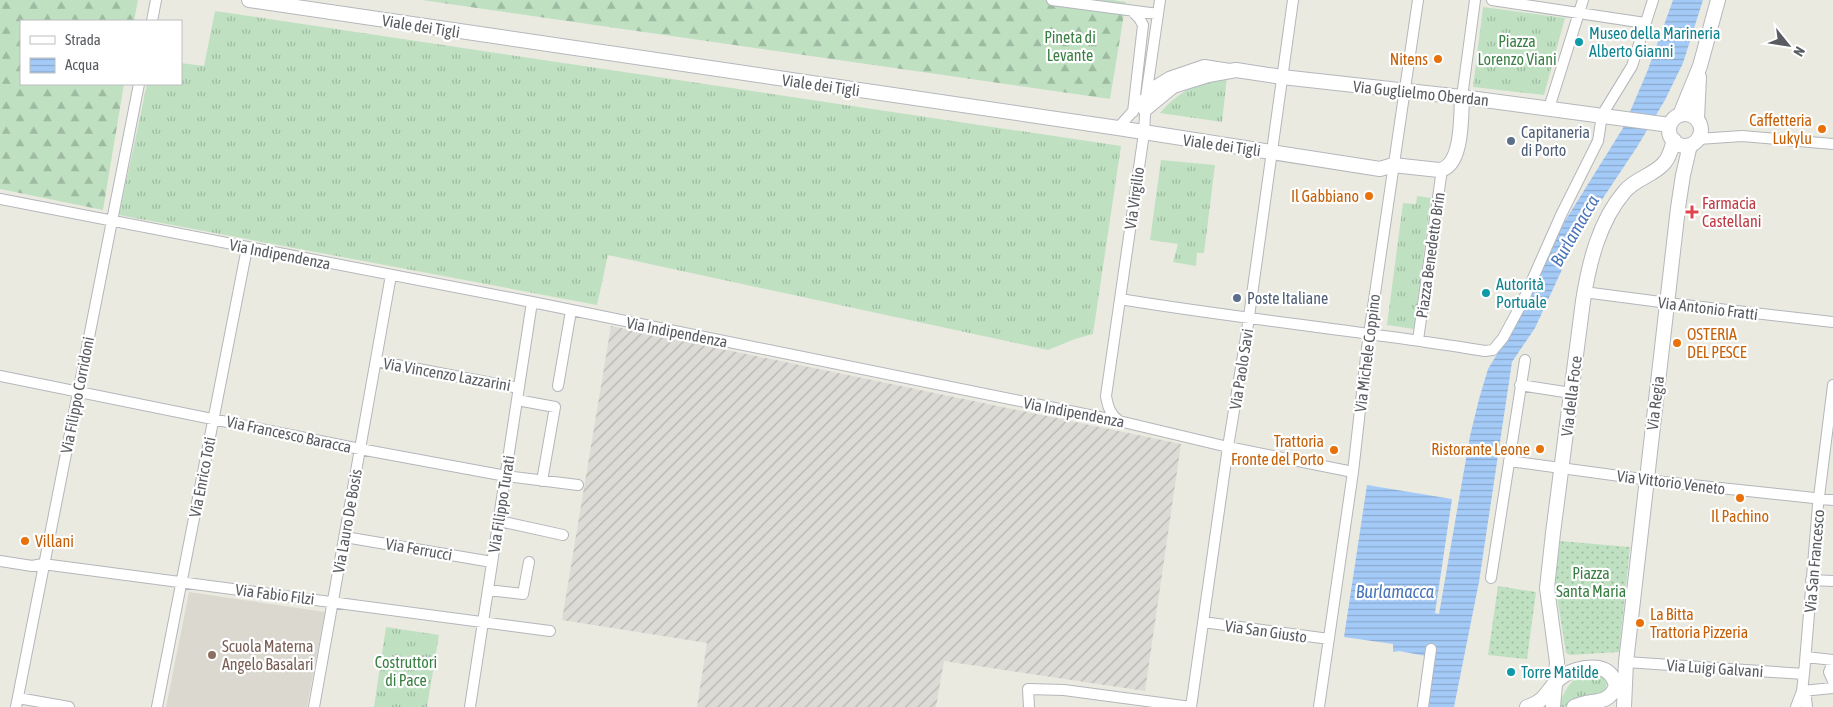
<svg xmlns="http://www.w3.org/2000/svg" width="1833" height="707" font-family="'Asap Condensed',sans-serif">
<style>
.industrial{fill:url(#industrial-furrows)}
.education{fill:#dbd9cf}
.grass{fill:url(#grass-tufts)}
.forest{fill:url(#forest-firs)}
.garden{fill:url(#garden-dots)}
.water{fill:url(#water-rules)}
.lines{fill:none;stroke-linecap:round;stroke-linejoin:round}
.street-casing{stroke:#b3b6bb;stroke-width:12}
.secondary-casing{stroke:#b4b7bc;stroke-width:16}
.street{stroke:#fff;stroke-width:10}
.secondary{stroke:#fff;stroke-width:14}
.culture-dot{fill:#0f9aa8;stroke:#fff;stroke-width:2}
.food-dot{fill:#e8710a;stroke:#fff;stroke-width:2}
.service-dot{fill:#5c6f8a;stroke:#fff;stroke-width:2}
.health-dot{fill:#e0444e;stroke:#fff;stroke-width:2}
.education-dot{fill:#8d6e63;stroke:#fff;stroke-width:2}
.labels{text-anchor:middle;stroke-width:4.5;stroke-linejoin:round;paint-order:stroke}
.street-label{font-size:16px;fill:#595c61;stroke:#fff}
.culture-label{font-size:16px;fill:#0d838f;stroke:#fff;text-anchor:start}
.park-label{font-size:16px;fill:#3a7f44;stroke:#fff}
.food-label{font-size:16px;fill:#c56008;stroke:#fff;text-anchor:end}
.service-label{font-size:16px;fill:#4e5e75;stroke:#fff;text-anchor:start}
.health-label{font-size:16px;fill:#be3a42;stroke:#fff;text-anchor:start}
.education-label{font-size:16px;fill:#785e54;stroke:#fff;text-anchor:start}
.water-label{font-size:18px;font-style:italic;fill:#4975b9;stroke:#fff}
</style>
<defs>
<pattern id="industrial-furrows" width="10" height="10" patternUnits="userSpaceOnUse" patternTransform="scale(1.25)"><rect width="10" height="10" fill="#dddbd5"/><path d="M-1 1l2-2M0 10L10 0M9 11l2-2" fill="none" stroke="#b6b5b0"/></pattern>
<pattern id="grass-tufts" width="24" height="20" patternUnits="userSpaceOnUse" patternTransform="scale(1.25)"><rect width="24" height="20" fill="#bfe1c2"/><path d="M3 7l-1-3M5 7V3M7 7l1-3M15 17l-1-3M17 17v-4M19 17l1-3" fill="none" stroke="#9ebaa1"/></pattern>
<pattern id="forest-firs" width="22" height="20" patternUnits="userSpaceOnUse" patternTransform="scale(1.25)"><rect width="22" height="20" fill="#bfe1c2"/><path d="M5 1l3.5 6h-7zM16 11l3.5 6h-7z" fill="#9ebaa1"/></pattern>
<pattern id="garden-dots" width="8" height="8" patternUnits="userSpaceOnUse" patternTransform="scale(1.25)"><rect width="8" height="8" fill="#bfe1c2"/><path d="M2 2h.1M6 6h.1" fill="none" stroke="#9ebaa1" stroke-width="1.8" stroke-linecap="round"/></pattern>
<pattern id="water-rules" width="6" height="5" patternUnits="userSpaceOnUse" patternTransform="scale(1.25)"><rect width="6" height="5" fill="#a4cbf8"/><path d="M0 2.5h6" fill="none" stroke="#89a8cc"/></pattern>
</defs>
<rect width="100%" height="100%" fill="#ebeae1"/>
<path class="industrial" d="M611,326L1181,444L1145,691L944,661L936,707H697L707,643L562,620Z"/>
<path class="education" d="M189,592L325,612L307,707H166Z"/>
<path class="grass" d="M1483,7L1565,18L1544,95L1473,87Z
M215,11L1121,146L1093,334L1075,339L1048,350L608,255L597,305L119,215L147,84H181V63L204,66Z
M1227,77L1222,122L1160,113C1182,88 1196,85 1227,77Z
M1161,160L1215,165L1204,253H1197L1196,266L1173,262L1178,244L1150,240Z
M1417,196L1431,198L1414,329L1387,325L1403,203L1416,204Z
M386,627L439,635L427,707H374Z
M1584,675L1607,677L1606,693L1577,699L1564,707H1558C1564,693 1569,679 1584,675Z"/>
<path class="forest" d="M0,0H138L134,21H21V84H124L103,210L0,189Z
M422,0H1113L1126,2L1110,99Z"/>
<path class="garden" d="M1560,541L1630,547L1619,652L1570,655L1566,653L1555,584Z
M1498,586L1536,592L1527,659L1488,655Z"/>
<path class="water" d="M1673,0H1703L1683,63L1665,100L1637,147L1577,237L1535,328L1512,362L1479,582L1454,707H1428L1436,648L1427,646L1426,656L1399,651L1393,652V644L1344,637L1367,485L1452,499L1435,613L1439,614L1470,436L1479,399L1488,369L1519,318L1546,257L1565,221L1623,128L1647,72Z"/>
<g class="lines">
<defs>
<path id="street" d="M1052,0L1158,14
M1492,0L1645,23
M1132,11L1139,18L1143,25L1133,112
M152,21L156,0
M1462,97L1475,0
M1549,108L1583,0
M1118,128L1156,85L1169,77L1204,65L1230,69
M1698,139L1742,136L1833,144
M0,199L532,302L1119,421L1228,447L1353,472
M1584,292L1676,304L1833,322
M1120,299C1241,319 1364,331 1485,351L1493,350L1503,338L1522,303L1561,215L1598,141L1602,115L1632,66L1653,0
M1418,340L1442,169
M376,361L519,388
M0,376L360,449L506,476L578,485
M1520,385L1571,393
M558,386L571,311
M517,400L555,407L542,481
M1119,421C1110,414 1108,407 1106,396L1144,133L1146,97L1160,0
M1509,461L1664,482L1833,500
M499,521L563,535
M345,537L492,562
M0,561L32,566L43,564L550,631
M1491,578L1525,360
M1811,580L1833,581
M488,590L523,594L529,562
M1203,622L1329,639
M1806,657L1833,660
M1626,662L1804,674
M1833,662L1829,672L1833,681
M18,698L69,707
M16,707L139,84
M157,707L247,248
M314,707L391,275
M470,707L532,302
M1029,707L1028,689L1064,690L1191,707
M1191,707L1228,447L1247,331L1293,0
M1319,707L1353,472L1367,348L1418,0
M1423,707L1431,649
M1796,707L1802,691L1833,688
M1807,707L1806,698L1802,691L1804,674L1818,505L1833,385"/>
<path id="secondary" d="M249,0L1118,128L1380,169L1393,165L1439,170C1463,167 1461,116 1462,97
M1145,109L1173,86L1208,75L1236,70L1282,77L1462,97L1670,125
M1669 130a16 16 0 1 1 32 0a16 16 0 1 1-32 0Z
M1680,115L1700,66L1718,0
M1697,119L1699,77
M1527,707C1545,701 1545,694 1556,682C1566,671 1584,666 1599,668C1609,670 1614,677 1616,686C1608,707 1591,698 1574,707
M1553,707L1557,662L1547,588L1553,533L1583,301C1589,263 1599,221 1625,191C1636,178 1655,175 1665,162C1670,156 1672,147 1674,140
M1624,707L1626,662L1678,208L1683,175L1690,145"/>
</defs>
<use href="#street" class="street-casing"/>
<use href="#secondary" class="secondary-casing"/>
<use href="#street" class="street"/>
<use href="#secondary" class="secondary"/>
</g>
<g class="culture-dot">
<circle cx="1579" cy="42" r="5"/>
<circle cx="1486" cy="293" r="5"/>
<circle cx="1511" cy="672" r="5"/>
</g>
<g class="food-dot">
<circle cx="1438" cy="59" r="5"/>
<circle cx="1822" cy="129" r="5"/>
<circle cx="1369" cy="196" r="5"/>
<circle cx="1677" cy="343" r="5"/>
<circle cx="1540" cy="449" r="5"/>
<circle cx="1334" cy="450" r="5"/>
<circle cx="1740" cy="498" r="5"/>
<circle cx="25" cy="541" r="5"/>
<circle cx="1640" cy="623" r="5"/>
</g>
<g class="service-dot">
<circle cx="1511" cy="141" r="5"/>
<circle cx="1237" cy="298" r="5"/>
</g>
<path class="health-dot" d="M1689.5 204.5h5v5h5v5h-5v5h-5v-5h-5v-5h5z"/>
<circle class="education-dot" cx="212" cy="655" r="5"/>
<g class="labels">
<g class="street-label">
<text transform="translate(421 26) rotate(9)" y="6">Viale dei Tigli</text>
<text transform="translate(821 85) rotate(8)" y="6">Viale dei Tigli</text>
<text transform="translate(1421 93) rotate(6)" y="6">Via Guglielmo Oberdan</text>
<text transform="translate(1222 145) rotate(8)" y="6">Viale dei Tigli</text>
<text transform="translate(1134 198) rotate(-82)" y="6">Via Virgilio</text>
<text transform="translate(280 254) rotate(11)" y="6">Via Indipendenza</text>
<text transform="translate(1430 255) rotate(-82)" y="6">Piazza Benedetto Brin</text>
<text transform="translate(1708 308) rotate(7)" y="6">Via Antonio Fratti</text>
<text transform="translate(677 332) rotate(11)" y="6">Via Indipendenza</text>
<text transform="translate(1367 353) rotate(-83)" y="6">Via Michele Coppino</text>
<text transform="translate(1241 369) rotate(-81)" y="6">Via Paolo Savi</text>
<text transform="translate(447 374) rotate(10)" y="6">Via Vincenzo Lazzarini</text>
<text transform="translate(77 395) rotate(-79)" y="6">Via Filippo Corridoni</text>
<text transform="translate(1571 396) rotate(-83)" y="6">Via della Foce</text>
<text transform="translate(1655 403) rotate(-83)" y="6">Via Regia</text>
<text transform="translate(1074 412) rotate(11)" y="6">Via Indipendenza</text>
<text transform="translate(289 434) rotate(12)" y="6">Via Francesco Baracca</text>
<text transform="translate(202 477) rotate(-79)" y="6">Via Enrico Toti</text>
<text transform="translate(1671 482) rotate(7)" y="6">Via Vittorio Veneto</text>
<text transform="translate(501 504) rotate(-81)" y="6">Via Filippo Turati</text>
<text transform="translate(347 521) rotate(-80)" y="6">Via Lauro De Bosis</text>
<text transform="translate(419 549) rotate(10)" y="6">Via Ferrucci</text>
<text transform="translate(1814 561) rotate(-85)" y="6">Via San Francesco</text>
<text transform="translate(275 594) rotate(7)" y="6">Via Fabio Filzi</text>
<text transform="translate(1266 631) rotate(8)" y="6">Via San Giusto</text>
<text transform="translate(1715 668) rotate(4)" y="6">Via Luigi Galvani</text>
</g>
<g class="culture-label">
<text x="1589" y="39">Museo della Marineria<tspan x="1589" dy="18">Alberto Gianni</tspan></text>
<text x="1496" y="290">Autorità<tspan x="1496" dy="18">Portuale</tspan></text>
<text x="1521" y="678">Torre Matilde</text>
</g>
<g class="park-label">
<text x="1070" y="43">Pineta di<tspan x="1070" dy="18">Levante</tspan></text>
<text x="1517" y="47">Piazza<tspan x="1517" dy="18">Lorenzo Viani</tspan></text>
<text x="1591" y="579">Piazza<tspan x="1591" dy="18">Santa Maria</tspan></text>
<text x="406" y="668">Costruttori<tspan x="406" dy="18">di Pace</tspan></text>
</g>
<g class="food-label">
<text x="1428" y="65">Nitens</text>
<text x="1812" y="126">Caffetteria<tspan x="1812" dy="18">Lukylu</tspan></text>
<text x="1359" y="202">Il Gabbiano</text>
<text x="1687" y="340" text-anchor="start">OSTERIA<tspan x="1687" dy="18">DEL PESCE</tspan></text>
<text x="1324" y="447">Trattoria<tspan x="1324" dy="18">Fronte del Porto</tspan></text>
<text x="1530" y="455">Ristorante Leone</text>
<text x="1740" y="522" text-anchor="middle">Il Pachino</text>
<text x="35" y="547" text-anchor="start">Villani</text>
<text x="1650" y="620" text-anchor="start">La Bitta<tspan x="1650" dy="18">Trattoria Pizzeria</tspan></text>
</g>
<g class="service-label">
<text x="1521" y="138">Capitaneria<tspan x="1521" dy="18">di Porto</tspan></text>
<text x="1247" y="304">Poste Italiane</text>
</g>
<g class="health-label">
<text x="1702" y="209">Farmacia<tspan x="1702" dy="18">Castellani</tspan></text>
</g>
<g class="education-label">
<text x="222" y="652">Scuola Materna<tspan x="222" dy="18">Angelo Basalari</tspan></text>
</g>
<g class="water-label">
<text transform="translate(1575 231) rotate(-60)" y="6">Burlamacca</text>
<text x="1395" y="598">Burlamacca</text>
</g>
</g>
<rect x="20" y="20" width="162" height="65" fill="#ffffff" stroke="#bdbec0"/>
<rect x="30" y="36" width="25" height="8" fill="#ffffff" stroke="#bdbec0"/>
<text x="65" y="45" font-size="15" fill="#595c61">Strada</text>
<rect x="30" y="58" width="25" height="15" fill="url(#water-rules)" stroke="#bdbec0"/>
<text x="65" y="70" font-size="15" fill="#595c61">Acqua</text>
<g transform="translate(1788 45) rotate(120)" stroke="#ffffff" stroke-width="4" paint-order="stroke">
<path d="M0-4L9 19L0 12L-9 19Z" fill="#595c61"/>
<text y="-8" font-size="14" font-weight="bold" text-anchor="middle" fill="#595c61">N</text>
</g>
</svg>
